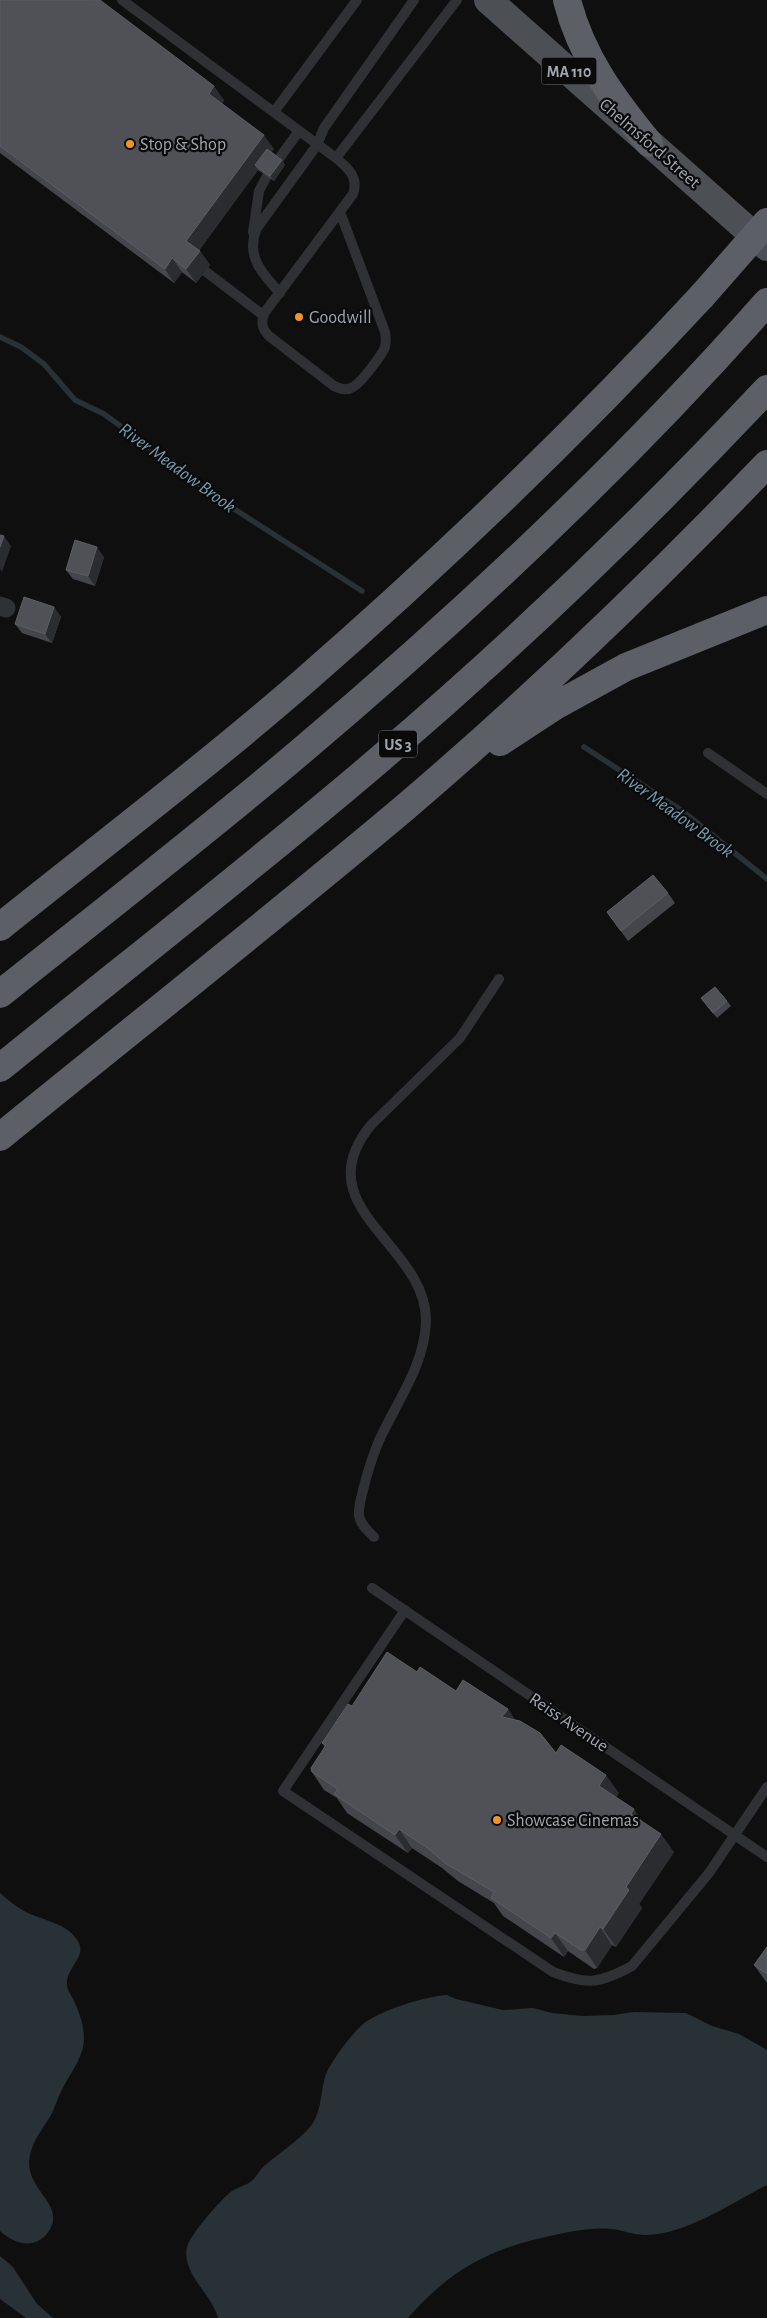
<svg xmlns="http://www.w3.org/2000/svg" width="767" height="2318" font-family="'Alegreya Sans',sans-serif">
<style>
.water{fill:#283135}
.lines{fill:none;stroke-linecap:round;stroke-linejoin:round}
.stream{stroke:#283135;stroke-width:5.5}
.service{stroke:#303135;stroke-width:10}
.minor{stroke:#303135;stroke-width:19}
.primary{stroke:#4c4f54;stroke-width:28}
.motorway{stroke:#5c6066;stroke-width:28}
.motorway-bridge{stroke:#5c6066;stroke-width:28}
.wall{fill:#45464b}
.shaded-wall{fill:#2b2c2f}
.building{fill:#4f5156;stroke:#5b5e64}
.poi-dot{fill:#f39324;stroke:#0a0a0b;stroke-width:2}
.labels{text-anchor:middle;stroke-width:4.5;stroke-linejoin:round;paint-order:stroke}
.shield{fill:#0a0a0b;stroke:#73787f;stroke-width:1}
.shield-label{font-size:16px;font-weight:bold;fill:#a0a7b1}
.street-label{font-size:18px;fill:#a0a7b1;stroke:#0a0a0b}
.poi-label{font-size:18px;fill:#a0a7b1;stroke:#0a0a0b;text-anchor:start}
.water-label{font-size:19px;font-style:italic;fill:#759bae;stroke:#0a0a0b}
</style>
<rect width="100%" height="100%" fill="#0f0f10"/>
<path class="water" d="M0,1893C8,1900 15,1906 24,1911C42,1921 68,1922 79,1943C86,1958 65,1969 67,1985C67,1990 71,1994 73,1999C79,2011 84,2025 84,2039C84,2055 72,2071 65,2084C59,2094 56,2105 51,2115C45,2126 36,2136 32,2148C17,2189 68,2201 49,2231C36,2250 15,2245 0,2231Z
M447,1995L456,1999L503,2010L533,2008L552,2013L583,2016L613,2015L634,2012L686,2013L712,2026L739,2034L767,2050V2185C734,2202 683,2236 645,2235C633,2235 622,2230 611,2229C591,2227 569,2232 550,2236C489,2249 450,2270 408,2318H218C212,2294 181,2273 187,2247C190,2235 221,2199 232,2191C237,2188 243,2186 249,2183C255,2179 259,2171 264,2166C279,2153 297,2142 310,2127C322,2112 320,2094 325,2077C330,2062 351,2035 362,2025C378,2011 426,1996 447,1995Z
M0,2256L13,2267L37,2304L53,2318H26L0,2299Z"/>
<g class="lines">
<path class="stream" d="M0,337L21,347L44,364L75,400L104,414L228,505L362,591
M584,747L681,810L767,879"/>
<path class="service" d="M122,0L336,158C348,168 359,177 353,194L265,312C260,322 262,329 269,336L334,386C340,389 347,391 353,387C361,383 382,355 385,347C386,342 386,337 385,332L340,212
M274,112L357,0
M336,158L457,0
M278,160L299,131
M253,232L259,191L267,176
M205,271L263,315
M280,293C262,274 245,255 257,228L317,145L324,128L414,0
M708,753L767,794
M374,1537C368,1531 361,1525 359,1516C358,1509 361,1498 363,1490C367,1474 372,1458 378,1443C395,1404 425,1366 426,1321C427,1244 303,1208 371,1125L460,1038L499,979
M372,1588L767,1857
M405,1610L283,1791L553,1972C587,1985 599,1984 632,1966L709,1873L767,1787"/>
<path class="minor" d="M0,606L6,608"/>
<path class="primary" d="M488,0L767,247"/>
<path class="motorway" d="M567,0C581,56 613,99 649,143
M500,742L555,706L626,667L767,610
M0,927C101,846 205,767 303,682C443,560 576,432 702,296
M0,994C100,914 202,835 299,753C465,613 624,464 767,302
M0,1068C127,965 256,865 380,759C516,643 645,519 767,389
M0,1137C134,1028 270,921 402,810C530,701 651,585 767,464"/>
<path class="motorway-bridge" d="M702,296L767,222"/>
</g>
<path class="wall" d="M0,0L224,100L222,103L274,149L271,152L282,160L285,165L274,181L258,170L199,250L210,265L196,283L182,272L174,283L0,153Z
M104,557L95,586L73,579L66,570Z
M54,607L61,617L52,643L22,633L15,624Z
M668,893L675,903L628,941L607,912Z
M701,998L727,1001L731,1006L717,1018Z
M417,1672L456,1691L508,1709L515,1720L556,1753L619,1793L616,1797L643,1822L674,1852L639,1904L642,1908L616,1947L612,1945L597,1968L594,1969L568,1951L564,1957L503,1916L494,1903L458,1881L442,1868L412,1848L408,1853L347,1813L337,1798L324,1790L312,1772L325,1747L322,1743L352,1706Z
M767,1947V1983L754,1965Z"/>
<path class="shaded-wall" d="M214,86L224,100L219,108L209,94Z
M264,135L274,149L260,168L255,165L258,170L196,255L186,241Z
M282,160L285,165L274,181L270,176Z
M200,251L210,265L196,283L186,269Z
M172,258L182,272L174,283L165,269Z
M4,536L11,546L2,572L0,569V547Z
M97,547L104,557L95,586L88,576Z
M54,607L61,617L52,643L45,634Z
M508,1709L520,1728L502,1717Z
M606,1775L619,1793L612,1804L599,1786Z
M634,1809L647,1828L631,1814Z
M399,1829L412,1848L408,1853L395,1835Z
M661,1834L674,1852L639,1904L642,1908L616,1947L603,1929L626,1887Z
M600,1927L612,1945L597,1968L585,1950Z
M555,1933L568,1951L564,1957L551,1938Z"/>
<path class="building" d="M0,0H92L94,1L95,0H100L214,86L209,94L264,135L186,241L200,251L186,269L172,258L165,269L0,146Z
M267,149L282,160L270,176L255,165Z
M0,535L4,536L0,547Z
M75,540L97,547L88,576L66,570Z
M24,597L54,607L45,634L15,624Z
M653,875L668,893L621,931L607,912Z
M715,987L727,1001L713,1013L701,998Z
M387,1652L417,1672L420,1667L456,1691L463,1680L508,1709L502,1717L520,1721L540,1733L556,1753L561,1745L606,1775L599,1786L634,1809L631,1814L661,1834L626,1887L629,1890L603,1929L600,1927L585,1950H581L555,1933L551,1938L491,1898L494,1892L445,1863L429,1849L399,1829L395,1835L334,1794L338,1789L312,1772L311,1768L326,1745L322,1743L348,1704L352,1706Z
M767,1947V1974L754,1965Z"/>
<g class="poi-dot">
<circle cx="130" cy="144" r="5"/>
<circle cx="299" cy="317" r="5"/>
<circle cx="497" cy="1820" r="5"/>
</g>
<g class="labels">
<g class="shield">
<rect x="541.5" y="57.5" width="55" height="27" rx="4"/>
<rect x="379" y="730.5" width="38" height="27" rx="4"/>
</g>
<g class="shield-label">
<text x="569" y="77">MA 110</text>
<text x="398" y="750">US 3</text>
</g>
<g class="street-label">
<text transform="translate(650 143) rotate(41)" y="6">Chelmsford Street</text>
<text transform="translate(569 1722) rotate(34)" y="6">Reiss Avenue</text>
</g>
<g class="poi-label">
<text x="140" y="150">Stop &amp; Shop</text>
<text x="309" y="323">Goodwill</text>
<text x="507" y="1826">Showcase Cinemas</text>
</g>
<g class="water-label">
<text transform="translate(178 467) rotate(36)" y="7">River Meadow Brook</text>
<text transform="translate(676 812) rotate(36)" y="7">River Meadow Brook</text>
</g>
</g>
</svg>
